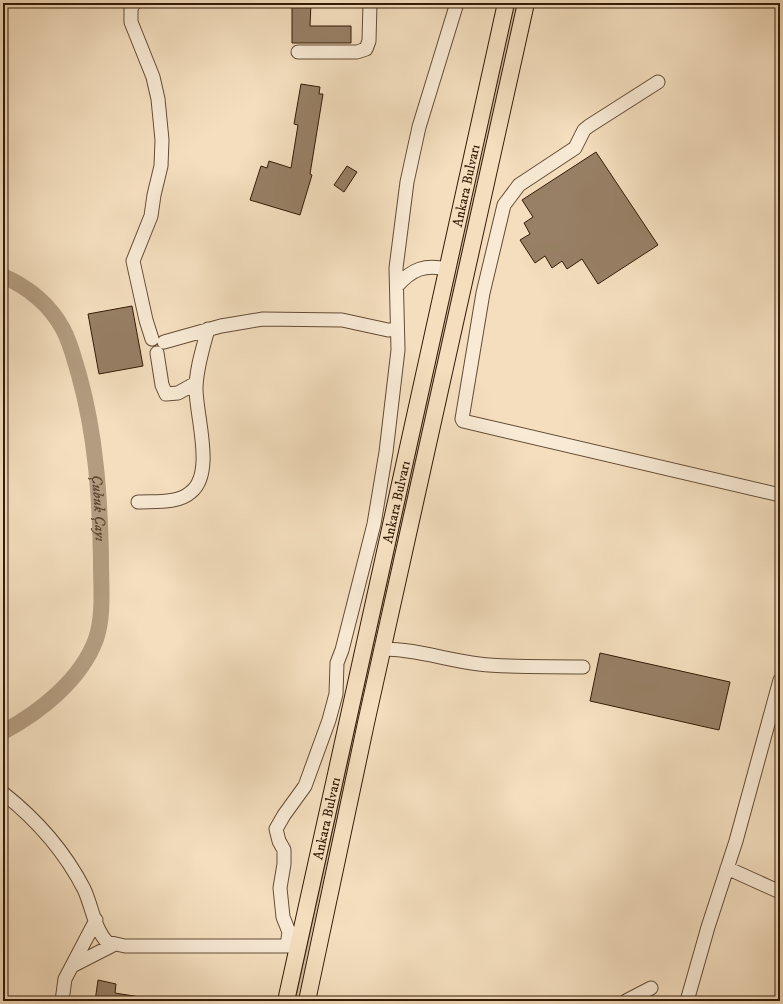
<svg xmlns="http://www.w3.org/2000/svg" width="783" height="1004" font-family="'IM FELL DW Pica',serif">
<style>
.green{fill:#d3bd9f;stroke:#846c53}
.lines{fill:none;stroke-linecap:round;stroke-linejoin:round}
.river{stroke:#b39c80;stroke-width:16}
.building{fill:#988066;stroke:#341b07}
.minor-casing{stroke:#644c35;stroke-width:15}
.major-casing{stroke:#341b07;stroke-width:18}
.minor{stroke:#f8ead5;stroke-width:13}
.major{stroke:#f4debe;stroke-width:16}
.labels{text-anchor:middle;stroke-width:3;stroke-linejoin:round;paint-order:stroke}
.street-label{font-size:14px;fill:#341b07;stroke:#f8ead5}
.water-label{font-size:15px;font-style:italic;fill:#604831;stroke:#f8ead5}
</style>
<rect width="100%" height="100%" fill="#f4debe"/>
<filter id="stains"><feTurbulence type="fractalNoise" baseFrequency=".005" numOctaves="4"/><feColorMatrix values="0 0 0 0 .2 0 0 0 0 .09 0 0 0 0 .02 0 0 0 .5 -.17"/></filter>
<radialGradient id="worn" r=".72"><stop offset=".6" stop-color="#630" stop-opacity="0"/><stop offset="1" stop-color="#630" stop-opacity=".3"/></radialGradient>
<path class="green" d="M514,3H519L299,1001H295Z"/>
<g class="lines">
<path class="river" id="s1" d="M3,276C28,287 50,305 63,329C71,344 74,359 79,375C96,436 100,498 101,561C101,587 104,615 96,639C81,680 40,712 3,732"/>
</g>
<path class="building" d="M292,3H311L310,26H351V43H292Z
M301,84L320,87L319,94H323L310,174L312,175L300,215L250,200L261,166L267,168L269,161L291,168L298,125L294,124Z
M596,152L658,245L598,284L582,259L567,269L562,261L552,268L545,256L535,263L520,240L530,234L524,223L533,217L522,200Z
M347,166L357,172L344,192L334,185Z
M132,306L143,366L99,374L88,314Z
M600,653L730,682L719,730L590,701Z
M98,980L116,984L115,993L140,997V1001H95Z"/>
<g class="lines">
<defs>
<path id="minor" d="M134,3L131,9V22L153,77L158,99L162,140L161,166L154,195L151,216L133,261L146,320L152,339
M298,52H357L366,49L369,41L370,3
M658,82L589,126L584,130L575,148L519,185L504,205L483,293L462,419L463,421L780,495
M397,286C412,269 425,264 447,269
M164,342L221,326L263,319L342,320L388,330L397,329
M157,353L162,385L166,394L178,393L196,383
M138,502C154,501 178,504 191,492C215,473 196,416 196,389C196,369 203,348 208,329
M383,649C416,649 446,660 479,664C513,668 549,666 583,667
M3,793C36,819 65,852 84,889C92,906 94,928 107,942L125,946H296
M727,868L780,892
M287,946L289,932L283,917L280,888L284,864V850L279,841L276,829L284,815L305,786L329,720L336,694L337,663L342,650L374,524L386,452L398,350L396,268L407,182L419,127L457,3
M74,965L113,945
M62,1001L65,979L96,920
M626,1001L651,988
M687,1001L708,927L736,841L780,680"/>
<g id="major">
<path id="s2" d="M286,1001L506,3"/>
<path d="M307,1001L366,723L526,3"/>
</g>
</defs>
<use href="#minor" class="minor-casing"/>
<use href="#major" class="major-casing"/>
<use href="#minor" class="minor"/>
<use href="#major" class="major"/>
</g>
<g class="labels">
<g class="street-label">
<text dy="5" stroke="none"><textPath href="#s2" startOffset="835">Ankara Bulvarı</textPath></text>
<text dy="5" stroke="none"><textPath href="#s2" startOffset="511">Ankara Bulvarı</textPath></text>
<text dy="5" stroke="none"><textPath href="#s2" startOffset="187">Ankara Bulvarı</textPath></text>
</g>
<g class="water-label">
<text dy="5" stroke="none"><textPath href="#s1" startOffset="265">Çubuk Çayı</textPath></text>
</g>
</g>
<rect width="783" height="1004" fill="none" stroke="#f4debe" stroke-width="16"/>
<rect x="4" y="4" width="775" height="996" fill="none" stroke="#341b07" stroke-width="2"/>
<rect x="8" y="8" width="767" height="988" fill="none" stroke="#341b07"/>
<rect width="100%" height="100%" filter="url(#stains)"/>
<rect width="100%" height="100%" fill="url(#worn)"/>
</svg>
